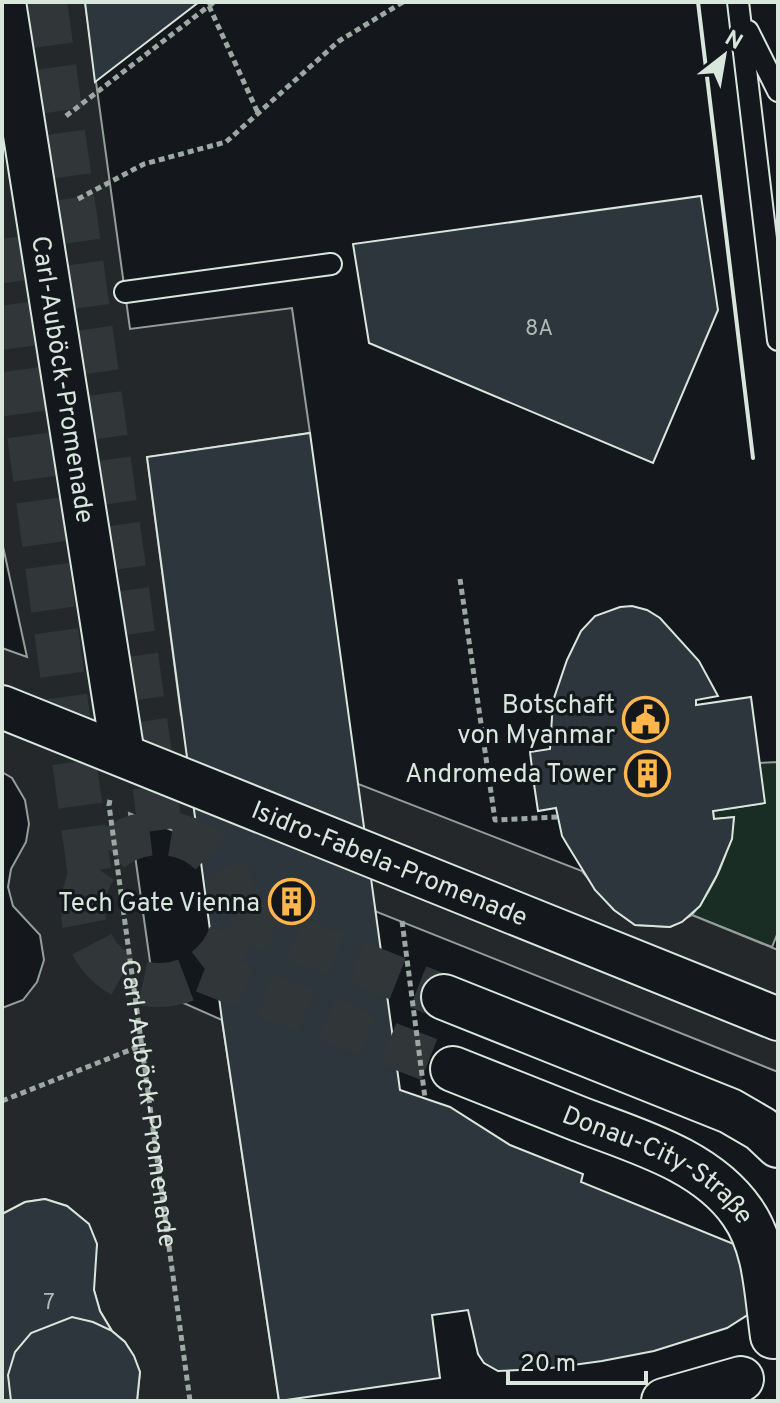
<svg xmlns="http://www.w3.org/2000/svg" width="780" height="1403" font-family="Overpass,sans-serif">
<style>
.green{fill:#1a2d24;stroke:#939e99;stroke-width:2}
.parking{fill:#24282b;stroke:#939e99;stroke-width:2}
.building{fill:#2c363c;stroke:#d8e6dc;stroke-width:2}
.lines{fill:none;stroke-linecap:round;stroke-linejoin:round}
.secondary-tunnel{stroke:#313739;stroke-width:44;stroke-dasharray:44 22;stroke-linecap:butt}
.lane-casing{stroke:#d8e6dc;stroke-width:24}
.street-casing{stroke:#d8e6dc;stroke-width:46}
.secondary-casing{stroke:#d8e6dc;stroke-width:48}
.highway-casing{stroke:#d8e6dc;stroke-width:48}
.path{stroke:#9da8a2;stroke-width:5;stroke-dasharray:6 4;stroke-linecap:butt}
.lane{stroke:#14181c;stroke-width:20}
.street{stroke:#14181c;stroke-width:42}
.secondary{stroke:#14181c;stroke-width:44}
.highway{stroke:#14181c;stroke-width:44}
.path-bridge{stroke:#9da8a2;stroke-width:5;stroke-dasharray:6 4;stroke-linecap:butt}
.wall{stroke:#d8e6dc;stroke-width:4}
.labels{text-anchor:middle;stroke-width:6;stroke-linejoin:round;paint-order:stroke}
.number-label{font-size:22px;fill:#adbab4}
.street-label{font-size:26px;fill:#d8e6dc;stroke:#14181c}
.poi-label{font-size:26px;fill:#d8e6dc;stroke:#14181c;text-anchor:end}
</style>
<rect width="100%" height="100%" fill="#14181c"/>
<path class="green" d="M778,762V932L772,947L692,915C715,887 730,852 734,817L714,819L713,811L764,803L759,763Z"/>
<path class="parking" d="M2,2H85L130,329L292,308L310,433L147,457L181,715L582,871L614,910L635,925L670,927L692,915L778,950V1072L129,813L154,990L222,1020L279,1401H137L140,1372L125,1342L112,1331L100,1311L94,1290L89,1224L67,1206L45,1199L25,1202L2,1214V1008L23,1000L37,982L44,960L40,935L13,906L8,887L11,869L26,842L29,824L25,800L12,778L2,772V648L27,657L2,542Z"/>
<path class="building" d="M85,2H199L95,82Z
M701,196L718,310L653,463L369,343L353,244Z
M310,433L400,1090L450,1107L510,1145L583,1174L581,1182L778,1262L768,1302L727,1328L654,1351L602,1361L544,1369L498,1371L484,1363L478,1354L468,1310L432,1315L440,1378L279,1401L222,1020L147,457Z
M632,606L647,610L660,618L699,661L718,696L696,700V705L751,697L765,803L713,811L714,819L734,817L732,839L717,875L700,906L682,922L670,927L635,925L614,910L595,890L568,846L562,836L556,808L538,811L534,784L530,752L550,749L553,701L567,660L581,631L595,616L620,607Z
M45,1199L67,1206L89,1224L97,1244L94,1290L100,1311L112,1331L125,1342L134,1356L140,1372L137,1401H2V1214L25,1202Z
M45,1199L67,1206L89,1224L97,1244L94,1290L100,1311L112,1331L93,1322L72,1317L31,1333L15,1352L8,1375L11,1401H2V1214L25,1202Z"/>
<g class="lines">
<path class="secondary-tunnel" d="M45,2L161,834
M2,239L90,876
M83 909a76 76 0 1 1 152 0a76 76 0 1 1-152 0Z
M234,914L444,997
M204,971L453,1069"/>
<defs>
<path id="lane" d="M738,2L778,340
M748,31L778,91
M125,292L331,264"/>
<g id="street">
<path id="s2" d="M4,2L123,755"/>
<path id="s3" d="M2,707L778,1019"/>
</g>
<g id="secondary">
<path d="M444,997L730,1111L761,1129L778,1145"/>
<path id="s4" d="M453,1069C495,1086 537,1102 579,1119C636,1141 706,1160 742,1212C767,1247 767,1295 773,1336"/>
</g>
<path id="highway" d="M664,1401L741,1379"/>
</defs>
<use href="#lane" class="lane-casing"/>
<use href="#street" class="street-casing"/>
<use href="#secondary" class="secondary-casing"/>
<use href="#highway" class="highway-casing"/>
<g class="path">
<path d="M209,6L258,113"/>
<path d="M66,116L214,2"/>
<path d="M78,199L144,164L226,142L339,41L403,2"/>
<path d="M460,579L495,820L557,817"/>
<path id="s1" d="M110,800L109,805L190,1401"/>
<path d="M2,1101L140,1046"/>
</g>
<use href="#lane" class="lane"/>
<use href="#street" class="street"/>
<use href="#secondary" class="secondary"/>
<use href="#highway" class="highway"/>
<path class="path-bridge" d="M402,921L425,1098"/>
<path class="wall" d="M698,2L753,458"/>
</g>
<defs>
<symbol id="civic-ring" viewBox="-11 -11 22 22"><circle r="9.5" fill="#14181c" stroke="#ffb74d" stroke-width="1.5"/><path d="M-.6-6.5H3V-4.5H.6V-3L4-1V1h2V6H-6V1h2V-1L-.6-3ZM-1.2 2.5V6h2.4V2.5Z" fill="#ffb74d"/></symbol>
<symbol id="building-ring" viewBox="-11 -11 22 22"><circle r="9.5" fill="#14181c" stroke="#ffb74d" stroke-width="1.5"/><path d="M-4-6H4V6H1V3H-1V6H-4ZM-2.5-4.3h1.7v1.8h-1.7ZM.8-4.3h1.7v1.8H.8ZM-2.5-1h1.7V.8h-1.7ZM.8-1h1.7V.8H.8Z" fill="#ffb74d"/></symbol>
</defs>
<g fill-rule="evenodd">
<use href="#civic-ring" x="620" y="694" width="51" height="51"/>
<use href="#building-ring" x="622" y="748" width="51" height="51"/>
<use href="#building-ring" x="266" y="876" width="51" height="51"/>
</g>
<g class="labels">
<g class="number-label">
<text x="539" y="335">8A</text>
<text x="49" y="1309">7</text>
</g>
<g class="street-label">
<text dy="9" stroke="none"><textPath href="#s2" startOffset="382">Carl-Auböck-Promenade</textPath></text>
<text dy="9" stroke="none"><textPath href="#s3" startOffset="418">Isidro-Fabela-Promenade</textPath></text>
<text dy="9" stroke="none"><textPath href="#s1" startOffset="306">Carl-Auböck-Promenade</textPath></text>
<text dy="9" stroke="none"><textPath href="#s4" startOffset="228">Donau-City-Straße</textPath></text>
</g>
<g class="poi-label">
<text x="615" y="713">Botschaft<tspan x="615" dy="30">von Myanmar</tspan></text>
<text x="616" y="782">Andromeda Tower</text>
<text x="260" y="911">Tech Gate Vienna</text>
</g>
</g>
<rect width="780" height="1403" fill="none" stroke="#d8e6dc" stroke-width="8"/>
<g transform="translate(724 56) rotate(31)" stroke="#14181c" stroke-width="6" paint-order="stroke">
<path d="M0-6L14 30L0 20L-14 30Z" fill="#d8e6dc"/>
<text y="-12" font-size="22" font-weight="bold" text-anchor="middle" fill="#d8e6dc">N</text>
</g>
<path d="M508 1371v12h138v-12" fill="none" stroke="#d8e6dc" stroke-width="4"/>
<text x="520" y="1371" font-size="24" fill="#d8e6dc" stroke="#14181c" stroke-width="6" paint-order="stroke">20 m</text>
</svg>
